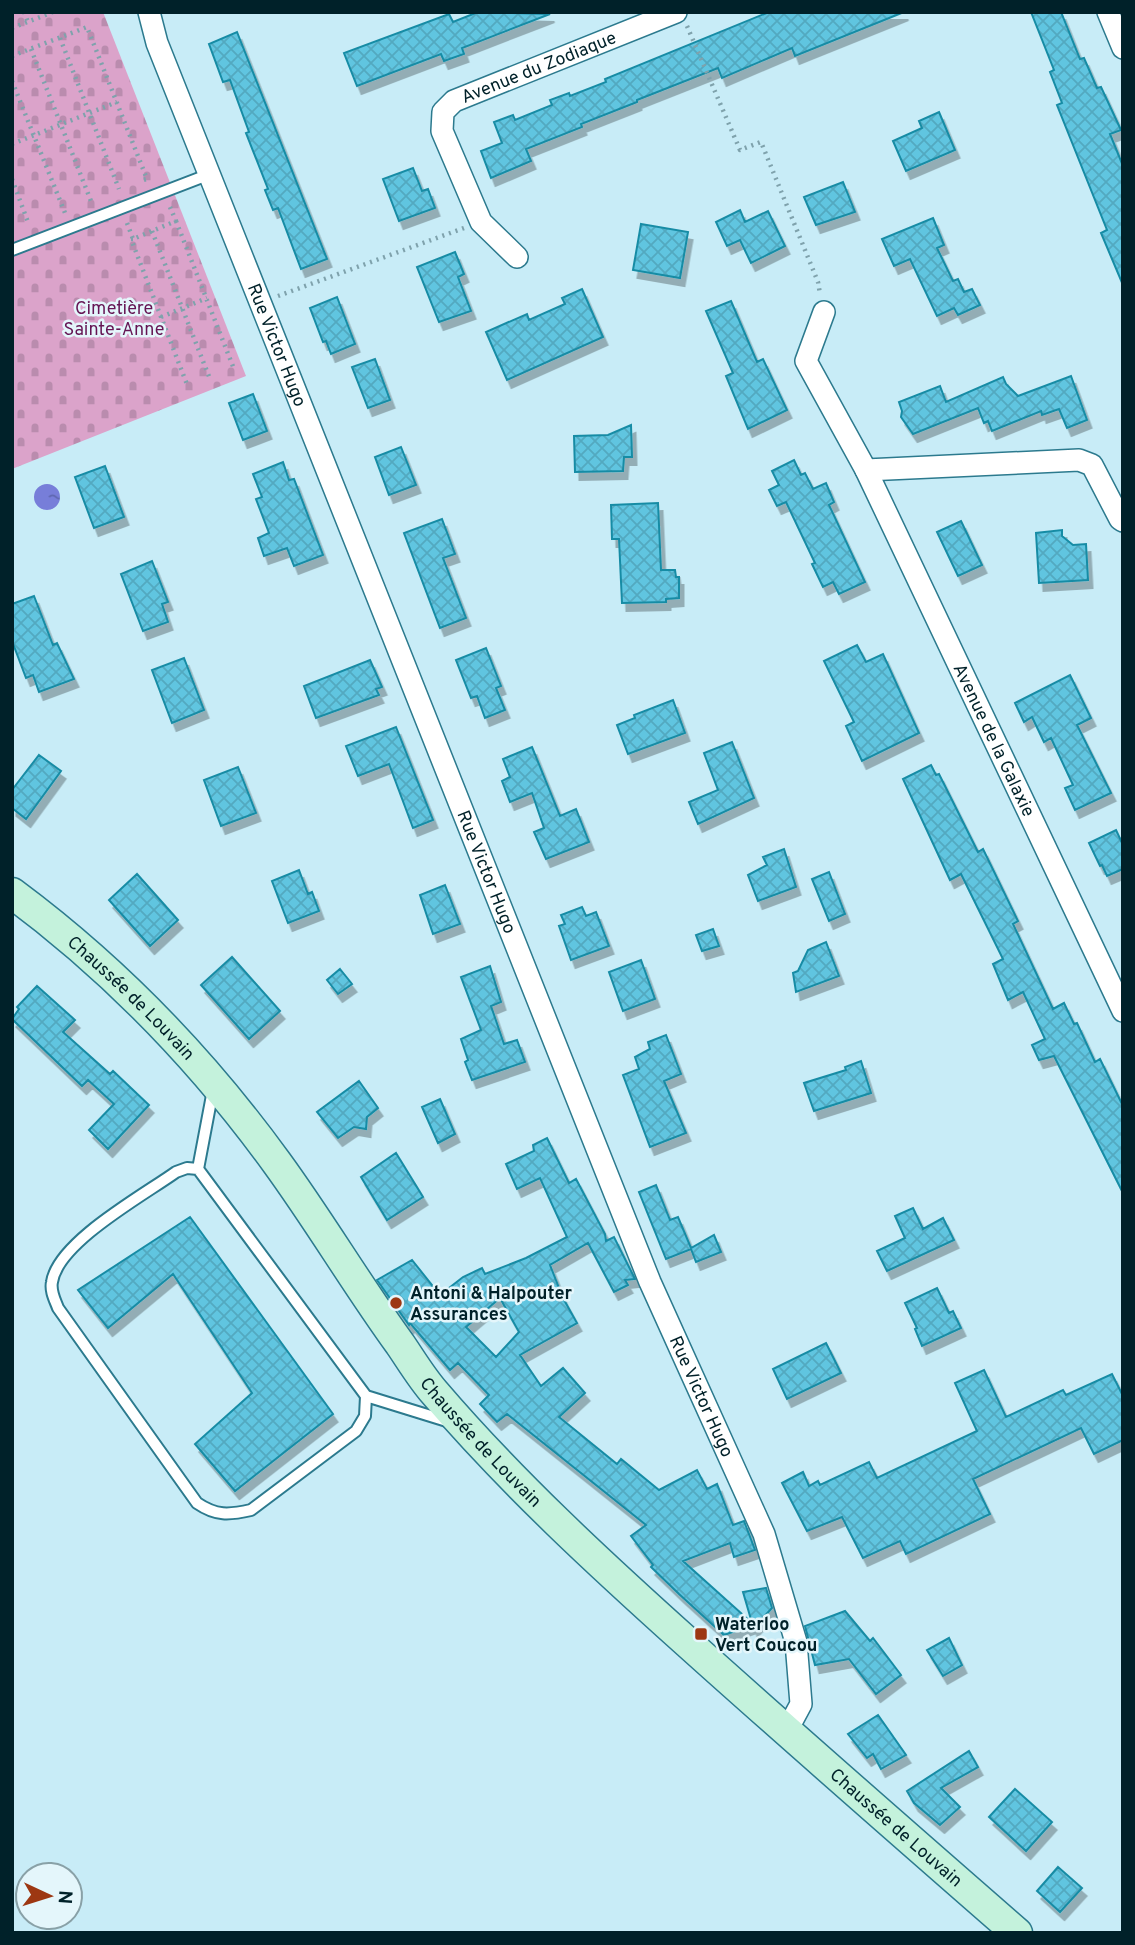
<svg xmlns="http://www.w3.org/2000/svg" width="1135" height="1945" font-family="Overpass,sans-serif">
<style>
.cemetery{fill:url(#cemetery-stones)}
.water{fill:url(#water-ripples)}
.building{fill:url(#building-cross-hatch);stroke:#198ca5;stroke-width:2;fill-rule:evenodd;filter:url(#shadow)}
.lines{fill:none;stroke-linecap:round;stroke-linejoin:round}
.service-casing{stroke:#2c7a8e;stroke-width:14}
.minor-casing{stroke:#2c7a8e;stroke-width:24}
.secondary-casing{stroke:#2c7a8e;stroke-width:33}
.path{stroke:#7fa2ac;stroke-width:4.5;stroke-dasharray:2 5;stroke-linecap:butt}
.service{stroke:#fff;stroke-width:10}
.minor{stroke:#fff;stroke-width:21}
.secondary{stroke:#c4f2dc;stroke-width:30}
.poi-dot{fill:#9d3712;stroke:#e4f6fb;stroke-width:2.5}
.labels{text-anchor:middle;stroke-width:5;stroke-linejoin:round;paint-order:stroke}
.street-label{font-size:18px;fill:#002129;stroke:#e4f6fb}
.park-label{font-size:18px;fill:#651554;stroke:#e4f6fb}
.poi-label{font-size:18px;font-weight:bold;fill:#002129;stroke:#e4f6fb;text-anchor:start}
</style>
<defs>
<pattern id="cemetery-stones" width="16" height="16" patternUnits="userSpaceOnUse" patternTransform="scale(1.75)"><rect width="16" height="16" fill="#dba3ca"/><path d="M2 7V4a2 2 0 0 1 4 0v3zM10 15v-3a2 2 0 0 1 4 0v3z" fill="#ba8cae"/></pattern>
<pattern id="water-ripples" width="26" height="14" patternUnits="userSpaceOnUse" patternTransform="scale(1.75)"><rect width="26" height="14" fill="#777ed9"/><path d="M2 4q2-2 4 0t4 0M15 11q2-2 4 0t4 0" fill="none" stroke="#5f67b0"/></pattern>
<pattern id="building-cross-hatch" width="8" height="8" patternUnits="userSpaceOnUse" patternTransform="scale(1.75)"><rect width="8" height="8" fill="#60c5e0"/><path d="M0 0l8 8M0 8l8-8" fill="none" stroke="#52a9c0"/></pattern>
<filter id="shadow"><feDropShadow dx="4.5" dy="8" stdDeviation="0" flood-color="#0004"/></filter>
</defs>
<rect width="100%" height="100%" fill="#c8ecf7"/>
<path class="cemetery" d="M12,12H103L246,376L12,469Z"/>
<path class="water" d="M34 497a13 13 0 1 1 26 0a13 13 0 1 1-26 0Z"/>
<path class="building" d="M478,12L550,14L462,48L464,54L444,61L441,54L357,86L344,53L449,14L453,22Z
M769,12H904L795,56L792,48L722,78L718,68L637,100V102L581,124L582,127L526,149L531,161L491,178L481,151L502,143L494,122L513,115L515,120L552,105L550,100L569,93L570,96L606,82L605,79Z
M1031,12H1061L1080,59L1084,58L1097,88L1101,87L1121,130L1110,134L1123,166V285L1101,233L1107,230L1057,105L1062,103L1050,72L1054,70Z
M237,32L327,259L301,269L278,208L273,210L265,190L268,189L246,133L249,132L230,80L223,82L209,44Z
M939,112L955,150L906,171L893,141L922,128L919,121Z
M413,168L422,191L428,189L435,208L399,221L383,179Z
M843,182L855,212L816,225L804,197Z
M740,210L745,222L768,211L785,246L751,263L740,240L727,246L716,222Z
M933,218L944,245L937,248L953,281L958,279L964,292L972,289L980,305L958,315L954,308L937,316L910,259L894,266L882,239Z
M641,224L688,232L680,278L633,270Z
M455,252L464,274L458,277L471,311L439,322L417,267Z
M582,289L603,337L507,380L486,332L527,314L529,320L565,304L562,298Z
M337,297L355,344L331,354L326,341L323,342L310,308Z
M731,301L757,362L763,359L787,410L748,429L726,376L733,373L706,311Z
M375,359L390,400L368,408L352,367Z
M1071,376L1087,420L1067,428L1059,409L1042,415L1041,411L992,431L988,421L984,423L978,408L913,434L901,417L902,411L899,402L940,386L946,402L1003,377L1006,384L1018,396Z
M253,394L267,431L243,440L229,403Z
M631,425L632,457H624L623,471L575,472L574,436L608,435Z
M401,447L416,485L389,495L375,457Z
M794,460L801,475L805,473L813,489L826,483L834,502L829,505L865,582L839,594L833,582L823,587L812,564L815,563L786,502L777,506L769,490L779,485L772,471Z
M283,462L289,480L294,479L323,555L294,566L287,548L264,556L258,538L269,533L256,499L262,497L253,474Z
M105,466L124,517L94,528L75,477Z
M658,503L661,570H675L676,577H679V598L666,599V602L622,603L619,539H612L611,505Z
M442,519L455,554L443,558L466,618L440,628L404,533Z
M961,521L982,565L958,576L937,532Z
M1062,530V536L1073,545L1086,544L1088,580L1039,583L1036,533Z
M152,561L168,602L162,604L168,622L143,631L121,574Z
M34,596L53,645L57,643L74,679L39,692L33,675L26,678L12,641V604Z
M857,645L866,662L883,654L919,733L862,761L846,726L854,722L824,661Z
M486,648L501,686L496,688L505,710L485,718L477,696L471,698L456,660Z
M184,658L204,710L172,723L152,670Z
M370,660L382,687L376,689L379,695L316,718L304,686Z
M1070,675L1091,718L1077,725L1111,793L1075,810L1065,788L1073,785L1051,738L1044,742L1032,717L1024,722L1015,703Z
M673,700L685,733L628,754L617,725L635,718L634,715Z
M396,727L433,820L413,828L389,764L358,776L346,746Z
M732,742L754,798L698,824L689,802L718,790L704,753Z
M532,747L560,816L576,809L589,842L546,859L534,832L544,828L532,793L510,802L502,781L510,777L503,759Z
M39,755L61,771L26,819L12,808V790Z
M931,765L936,775L939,774L978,852L983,849L1018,921L1013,924L1053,1009L1064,1003L1074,1024L1077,1023L1095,1062L1100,1059L1123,1106V1193L1054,1056L1039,1060L1032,1045L1045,1039L1023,992L1008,1000L993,964L1003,959L961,874L950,880L903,779Z
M238,767L256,813L221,826L204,780Z
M1116,830L1123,845V869L1107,876L1102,865L1100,866L1089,843Z
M784,849L796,887L758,901L748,875L767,865L763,857Z
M299,870L308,894L312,892L319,911L288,923L272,881Z
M829,872L845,914L829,921L812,879Z
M137,874L178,920L150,946L109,900Z
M445,885L460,924L433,934L420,895Z
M582,907L586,916L596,912L609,946L571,960L559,926L565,924L561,915Z
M713,929L719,946L702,951L696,935Z
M826,942L839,976L796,992L793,973L798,971L808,950Z
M232,957L280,1011L249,1039L201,985Z
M641,960L655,999L623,1011L609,972Z
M490,966L501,1002L491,1006L504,1044L517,1040L525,1062L472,1080L465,1062L468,1060L461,1039L481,1030L461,977Z
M340,969L352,984L338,994L327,980Z
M37,986L75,1020L63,1032L110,1074L113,1071L149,1105L108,1149L89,1130L114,1104L88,1080L82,1086L12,1019L19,1009L17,1007Z
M666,1035L681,1074L664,1081L686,1133L650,1147L623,1075L639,1069L635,1057L650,1049L648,1042Z
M861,1061L871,1093L814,1111L804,1083L846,1070L845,1067Z
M359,1081L378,1108L367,1117L366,1129L354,1127L338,1138L317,1112Z
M440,1099L455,1134L438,1143L422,1107Z
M547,1138L569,1183L576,1179L605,1234L606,1241L614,1237L635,1279L625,1280L628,1285L614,1292L588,1243L550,1265L563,1298L577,1323L520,1355L541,1386L563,1368L585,1393L559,1417L617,1464L621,1459L659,1490L697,1470L707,1489L717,1484L733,1525L744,1521L755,1550L734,1557L730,1543L683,1561L752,1623L743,1592L766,1588L772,1608L753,1629L752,1625L724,1635L679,1594L651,1567L653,1565L631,1536L646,1525L507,1414L497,1422L480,1404L489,1395L458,1363L450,1370L410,1323L409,1325L377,1280L412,1260L440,1295L463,1277L482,1268L485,1274L526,1258L567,1237L540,1178L517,1189L506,1164L534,1151L533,1145ZM500,1298L519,1332L496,1357L466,1327Z
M396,1153L423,1197L387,1220L361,1177Z
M656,1185L670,1220L678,1217L691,1248L714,1235L721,1252L696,1262L691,1249L666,1259L639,1192Z
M913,1208L923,1229L943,1218L954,1240L887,1271L877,1251L905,1238L895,1216Z
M190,1217L333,1414L235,1491L195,1444L252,1393L173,1274L108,1328L78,1290Z
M937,1288L949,1313L953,1311L961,1328L922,1346L915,1329L917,1328L905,1303Z
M826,1343L841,1373L787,1399L773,1369Z
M984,1370L1006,1417L1063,1390L1066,1395L1112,1374L1123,1396V1440L1094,1454L1081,1428L973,1479L990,1514L906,1554L900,1541L863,1558L842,1517L807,1531L782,1483L803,1472L809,1486L818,1481L820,1485L869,1462L877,1478L977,1431L955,1383Z
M845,1611L870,1641L873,1638L901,1675L876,1694L849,1659L815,1665L805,1626Z
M949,1638L962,1665L943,1676L927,1650Z
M878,1715L906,1755L881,1769L873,1754L867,1758L848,1734Z
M969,1751L978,1767L941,1788L960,1807L940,1825L914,1803L907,1791Z
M1015,1789L1052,1822L1026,1851L989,1817Z
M1058,1867L1082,1888L1060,1912L1037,1891Z"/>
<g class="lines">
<defs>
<path id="service" d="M12,250L210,174
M198,1169L366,1396L365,1416L356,1431L251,1510C229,1515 216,1516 197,1503L58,1308C55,1300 50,1291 52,1282C58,1242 144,1195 176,1172L187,1168L198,1169L213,1090
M366,1396L450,1422"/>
<g id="minor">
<path id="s1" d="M149,12L157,43L650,1282L764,1534L796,1642L801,1704L786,1732"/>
<path d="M1108,12L1123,48"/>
<path id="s2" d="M517,257L481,222L442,131L443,112L454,101L676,12"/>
<path d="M824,312L806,361L866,470L1079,460L1092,465L1120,519L1123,521"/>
<path id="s3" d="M866,470L1123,1011"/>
</g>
<g id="secondary">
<path id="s4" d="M12,893C113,968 203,1061 277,1163C320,1222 357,1285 400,1344C411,1360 421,1377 434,1392C511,1482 600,1564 688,1643C797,1741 907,1837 1017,1933"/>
</g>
</defs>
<use href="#service" class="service-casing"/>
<use href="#minor" class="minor-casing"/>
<use href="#secondary" class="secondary-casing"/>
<path class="path" d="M24,12L28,22
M687,26L740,150L761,142L818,282L820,294
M12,28L53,12
M60,38L119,189
M31,49L91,201
M12,56L87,27L147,179L143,180
M12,81L65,213
M12,144L117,102
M12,179L29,225
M176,221L234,369
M127,223L133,239L176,221L170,207
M152,231L210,379
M133,239H131L188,387
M278,296L464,228
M161,317L207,298"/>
<use href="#service" class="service"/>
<use href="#minor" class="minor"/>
<use href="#secondary" class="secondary"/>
</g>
<g class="poi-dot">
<circle cx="396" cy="1303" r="7"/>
<rect x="694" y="1627" width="14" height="14" rx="3.5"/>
</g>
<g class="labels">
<g class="street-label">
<text dy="6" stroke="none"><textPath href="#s2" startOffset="275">Avenue du Zodiaque</textPath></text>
<text dy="6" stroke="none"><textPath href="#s1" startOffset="357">Rue Victor Hugo</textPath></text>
<text dy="6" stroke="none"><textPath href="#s3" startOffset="299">Avenue de la Galaxie</textPath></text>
<text dy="6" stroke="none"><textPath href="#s1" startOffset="924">Rue Victor Hugo</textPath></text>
<text dy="6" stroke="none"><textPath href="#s4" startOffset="159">Chaussée de Louvain</textPath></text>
<text dy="6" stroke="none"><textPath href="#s1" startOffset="1491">Rue Victor Hugo</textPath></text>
<text dy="6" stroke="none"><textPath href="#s4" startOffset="726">Chaussée de Louvain</textPath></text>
<text dy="6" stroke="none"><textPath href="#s4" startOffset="1293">Chaussée de Louvain</textPath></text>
</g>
<g class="park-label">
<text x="114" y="314">Cimetière<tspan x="114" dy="21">Sainte-Anne</tspan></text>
</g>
<g class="poi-label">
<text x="410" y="1299">Antoni &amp; Halpouter<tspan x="410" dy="21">Assurances</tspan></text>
<text x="715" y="1630">Waterloo<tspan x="715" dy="21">Vert Coucou</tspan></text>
</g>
</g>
<rect width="1135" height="1945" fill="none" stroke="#002129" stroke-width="28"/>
<g transform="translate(49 1896) rotate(94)"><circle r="33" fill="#e4f6fb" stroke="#89a1a7" stroke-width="2"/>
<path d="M0-5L12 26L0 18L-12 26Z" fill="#9d3712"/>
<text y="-10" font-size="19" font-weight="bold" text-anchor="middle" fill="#002129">N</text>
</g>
</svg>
